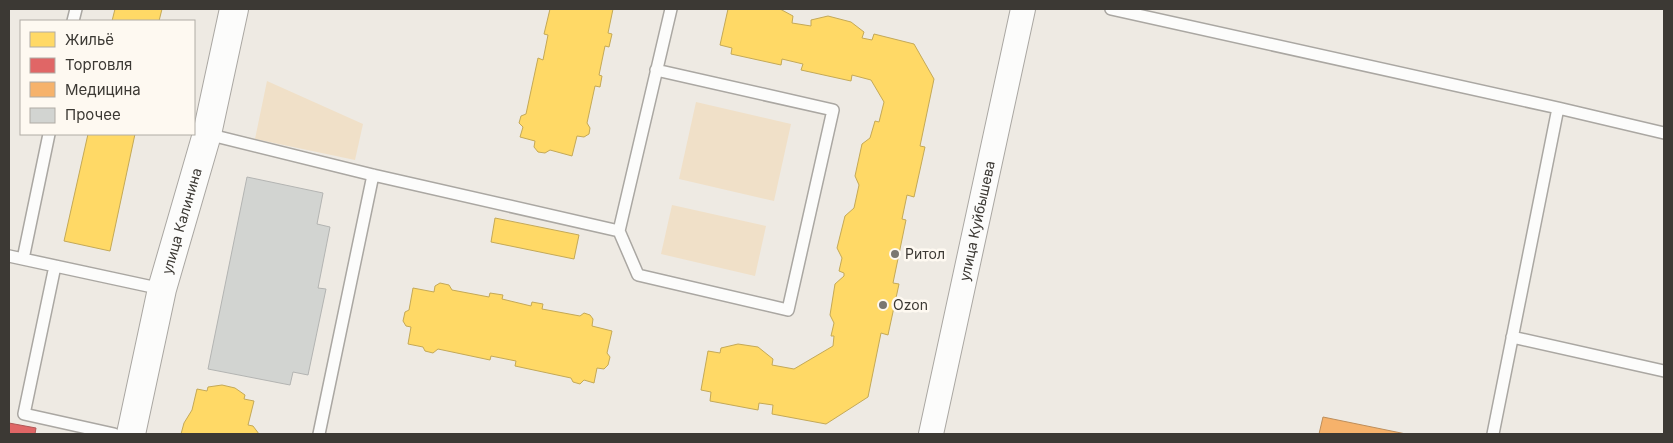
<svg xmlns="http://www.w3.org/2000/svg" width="1673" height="443" font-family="Inter,sans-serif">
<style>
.green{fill:#f0e0c8}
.homes{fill:#ffd966;stroke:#c4a957}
.shops{fill:#e06666;stroke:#af5857}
.health{fill:#f6b26b;stroke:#be8e5a}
.building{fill:#d2d4d1;stroke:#b3b4b2}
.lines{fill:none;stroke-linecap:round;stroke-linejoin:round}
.service-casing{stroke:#aaa7a2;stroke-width:14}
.minor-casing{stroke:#aaa7a2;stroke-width:26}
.tertiary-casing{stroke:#aaa7a2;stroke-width:30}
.service{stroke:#fcfcfb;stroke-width:11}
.minor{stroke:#fcfcfb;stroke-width:24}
.tertiary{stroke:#fcfcfb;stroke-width:28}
.poi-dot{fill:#7a7771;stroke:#fef9f1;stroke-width:2}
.labels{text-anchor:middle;stroke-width:5;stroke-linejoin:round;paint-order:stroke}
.street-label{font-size:14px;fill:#3c3934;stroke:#fef9f1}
.poi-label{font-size:14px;fill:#3c3934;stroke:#fef9f1;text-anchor:start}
</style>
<rect width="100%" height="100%" fill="#eeeae3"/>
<path class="green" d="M267,81L363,124L355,160L255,139Z
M696,102L791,124L774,201L679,179Z
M672,205L766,226L755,276L661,254Z"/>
<path class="homes" d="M115,9H162L159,21H112Z
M550,9H613L608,33L612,34L609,47L605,46L599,75L602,76L600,87L595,86L587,123L590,128L589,134L584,137L577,136L572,156L550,150L545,153L538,152L534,147L535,141L520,137L523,127L519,123L521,116L526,114L538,58L543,60L548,35L544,34Z
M728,9H780L793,16L792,23L811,26V20L828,16L851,22L864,32L862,38L872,40L874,34L914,44L934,79L920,146L925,147L914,197L907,195L902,219L906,220L893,283L899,284L888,335L881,333L868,397L826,424L772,414L773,405L759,403L758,410L710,401L711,392L701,390L708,351L720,353L721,348L738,344L758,347L773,359L772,365L794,369L833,346L834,336H831L834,323L830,315L835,284L844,276V273L839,271L842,258L837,248L845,216L854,208L859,185L855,176L862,144L870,138L875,121L879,122L884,102L871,80L852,75L851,81L801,70L803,64L782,59L781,65L731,54L732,48L720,45Z
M88,134H135L110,251L64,241Z
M495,218L579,235L574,259L491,242Z
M440,283L449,285L452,290L489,297L490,293L503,295L502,299L531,306L532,302L543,304L542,309L580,316L584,313L590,315L593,319L592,326L612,331L607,353L610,357L608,365L604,369L597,368L594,383L584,380L580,384L573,382L571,378L515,366L516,361L491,356L490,360L438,349L433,353L425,351L423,347L408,344L411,327L406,326L403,321L405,312L409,310L413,288L434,292L435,286Z
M222,385L235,388L245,395L244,399L254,401L248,425L253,426L259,434H181L184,423L192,410L197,389L207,391L208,387Z"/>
<path class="shops" d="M9,423L36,428L35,434H9Z"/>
<path class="health" d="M1323,417L1406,434H1319Z"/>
<path class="building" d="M247,177L323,193L317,224L330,227L318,288L326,289L308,375L293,372L290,385L208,369Z"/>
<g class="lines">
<defs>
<path id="service" d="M1111,9L1558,108L1493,434
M73,21L76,9
M1558,108L1664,133
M207,134L373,175L619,231L671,9
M619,231L638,275L788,310L833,110L656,70
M9,256L162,289
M23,259L49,134
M55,266L24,414L114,434
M1512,337L1664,371
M319,434L373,175"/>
<g id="minor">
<path id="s1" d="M931,434L1023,9"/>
</g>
<g id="tertiary">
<path id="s2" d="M131,434L162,289L207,134L234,9"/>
</g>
</defs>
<use href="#service" class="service-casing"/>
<use href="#minor" class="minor-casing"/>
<use href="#tertiary" class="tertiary-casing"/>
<use href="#service" class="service"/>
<use href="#minor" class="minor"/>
<use href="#tertiary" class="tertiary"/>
</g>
<g class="poi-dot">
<circle cx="895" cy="254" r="5"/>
<circle cx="883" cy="305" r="5"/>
</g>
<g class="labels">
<g class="street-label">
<text dy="5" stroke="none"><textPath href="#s2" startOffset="219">улица Калинина</textPath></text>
<text dy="5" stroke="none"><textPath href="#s1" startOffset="218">улица Куйбышева</textPath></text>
</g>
<g class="poi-label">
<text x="905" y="259">Ритол</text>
<text x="893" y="310">Ozon</text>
</g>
</g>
<rect width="1673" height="443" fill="none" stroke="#3c3934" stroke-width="20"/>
<rect x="20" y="20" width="175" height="115" fill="#fef9f1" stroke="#b0aca5"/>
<rect x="30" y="32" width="25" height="15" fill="#ffd966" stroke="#b0aca5"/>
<text x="65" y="45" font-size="15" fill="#3c3934">Жильё</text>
<rect x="30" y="58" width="25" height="15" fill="#e06666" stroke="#b0aca5"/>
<text x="65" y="70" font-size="15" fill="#3c3934">Торговля</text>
<rect x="30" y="82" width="25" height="15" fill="#f6b26b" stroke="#b0aca5"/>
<text x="65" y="95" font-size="15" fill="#3c3934">Медицина</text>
<rect x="30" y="108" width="25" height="15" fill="#d2d4d1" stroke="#b0aca5"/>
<text x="65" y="120" font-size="15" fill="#3c3934">Прочее</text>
</svg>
